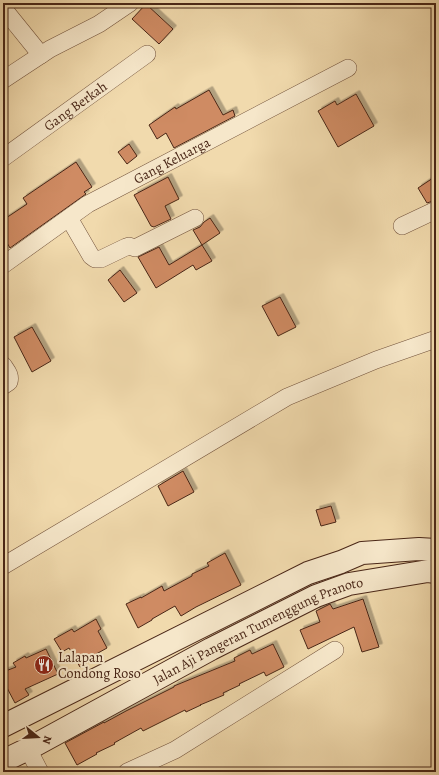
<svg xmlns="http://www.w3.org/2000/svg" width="439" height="775" font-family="Alegreya,serif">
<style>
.building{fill:#cf8b63;stroke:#492617;filter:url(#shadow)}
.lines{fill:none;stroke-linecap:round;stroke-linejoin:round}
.street-casing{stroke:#73533c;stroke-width:18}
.secondary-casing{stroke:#492617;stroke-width:24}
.street{stroke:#f6e7ca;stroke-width:17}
.secondary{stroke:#f6e7ca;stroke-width:22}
.labels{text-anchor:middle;stroke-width:4;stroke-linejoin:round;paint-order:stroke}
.street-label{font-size:14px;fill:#492617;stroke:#f6e7ca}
.poi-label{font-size:14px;fill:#492617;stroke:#f6e7ca;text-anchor:start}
</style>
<defs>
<filter id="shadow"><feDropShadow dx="3.5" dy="-3.5" stdDeviation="0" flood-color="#0004"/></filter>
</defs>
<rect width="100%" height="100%" fill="#f1daad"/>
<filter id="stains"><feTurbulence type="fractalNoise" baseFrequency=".005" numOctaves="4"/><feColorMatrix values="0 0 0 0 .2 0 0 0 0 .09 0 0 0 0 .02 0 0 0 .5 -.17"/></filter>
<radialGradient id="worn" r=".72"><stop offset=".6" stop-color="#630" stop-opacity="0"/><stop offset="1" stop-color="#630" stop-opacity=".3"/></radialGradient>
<path class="building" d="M146,4L173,29L159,44L132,19Z
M209,90L223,115L233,110L235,116L174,148L166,133L157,139L149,125L175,107L176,109Z
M356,94L374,126L338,147L318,111L335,101L337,105Z
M129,144L137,156L127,164L118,152Z
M76,162L92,187L84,192L86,194L10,248L3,236V220L27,204L23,198Z
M436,176V200L427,203L418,188Z
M168,177L179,199L165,206L171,219L154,227L151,226L134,195Z
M210,218L220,233L202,245L193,230L200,227L204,222Z
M202,245L212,261L196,270L193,265L156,288L138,257L159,247L169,265Z
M120,270L137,293L124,302L108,280Z
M280,297L296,327L278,336L262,306Z
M32,327L51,361L32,372L14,337Z
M183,471L194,492L168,506L158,486Z
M331,506L336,522L321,526L316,510Z
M225,553L241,585L196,607L181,616L175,606L152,619V620L138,628L126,604L141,597V598L162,586L164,591L192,576V574L209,566L207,563Z
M363,599L379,647L362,652L354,627L308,649L300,630L320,622L316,611L330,604L333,609Z
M96,619L101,629L98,631L107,648L89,658L90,661L80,667L69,648L62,652L54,639L72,629L74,632Z
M273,644L284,667L266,676L264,672L239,684L240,685L223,693L224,695L200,705H201L186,712L185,710L143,731L141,728L114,743L115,744L96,753L97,754L77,765L65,743L104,722V723L126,711L174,687V686L235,661L234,658L250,650L252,654Z
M46,649L58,674L25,689L29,695L15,703L6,686L3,687V672L16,667L13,663L25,656L26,658Z"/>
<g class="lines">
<defs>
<g id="street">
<path d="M3,8L41,55"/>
<path d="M3,80L50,49L99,24L130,3"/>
<path id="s1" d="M3,158L147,54"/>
<path d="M69,218L91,256L95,259H101L126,247L129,246L135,248L195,218"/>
<path d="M402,226L436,210"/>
<path id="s2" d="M3,265L88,204L348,68"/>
<path d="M3,365C7,371 11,375 9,382L3,386"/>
<path d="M3,566L287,397L376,360L436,339"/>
<path d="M28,749L40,772"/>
<path d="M127,772L175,750L335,650"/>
</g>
<g id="secondary">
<path d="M3,726L308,573L341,562L362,553L419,549L436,550"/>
<path id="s3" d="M3,761L28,749L211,649L316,596L349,584L428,571L436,572"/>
</g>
</defs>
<use href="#street" class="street-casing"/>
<use href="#secondary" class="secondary-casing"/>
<use href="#street" class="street"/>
<use href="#secondary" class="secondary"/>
</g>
<defs>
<symbol id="restaurant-disc" viewBox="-11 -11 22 22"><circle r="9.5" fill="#8f2418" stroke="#f6e7ca"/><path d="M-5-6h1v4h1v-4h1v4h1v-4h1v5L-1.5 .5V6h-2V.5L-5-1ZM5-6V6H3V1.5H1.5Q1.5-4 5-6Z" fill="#fff"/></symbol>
</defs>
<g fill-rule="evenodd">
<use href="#restaurant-disc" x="33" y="654" width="22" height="22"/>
</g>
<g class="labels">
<g class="street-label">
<text dy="5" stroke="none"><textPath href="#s1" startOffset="89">Gang Berkah</textPath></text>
<text dy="5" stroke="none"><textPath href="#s2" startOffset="199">Gang Keluarga</textPath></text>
<text dy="5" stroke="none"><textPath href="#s3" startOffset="287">Jalan Aji Pangeran Tumenggung Pranoto</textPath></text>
</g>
<g class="poi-label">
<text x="58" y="662">Lalapan<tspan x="58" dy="16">Condong Roso</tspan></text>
</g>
</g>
<rect width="439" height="775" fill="none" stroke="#f1daad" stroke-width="16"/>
<rect x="4" y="4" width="431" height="767" fill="none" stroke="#492617" stroke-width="2"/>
<rect x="8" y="8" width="423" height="759" fill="none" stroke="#492617"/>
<g transform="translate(38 737) rotate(108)" stroke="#f6e7ca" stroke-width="3" paint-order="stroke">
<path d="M0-3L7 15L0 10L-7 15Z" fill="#492617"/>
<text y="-6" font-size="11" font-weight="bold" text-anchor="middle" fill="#492617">N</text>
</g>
<rect width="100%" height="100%" filter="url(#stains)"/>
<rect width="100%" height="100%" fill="url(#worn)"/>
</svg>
